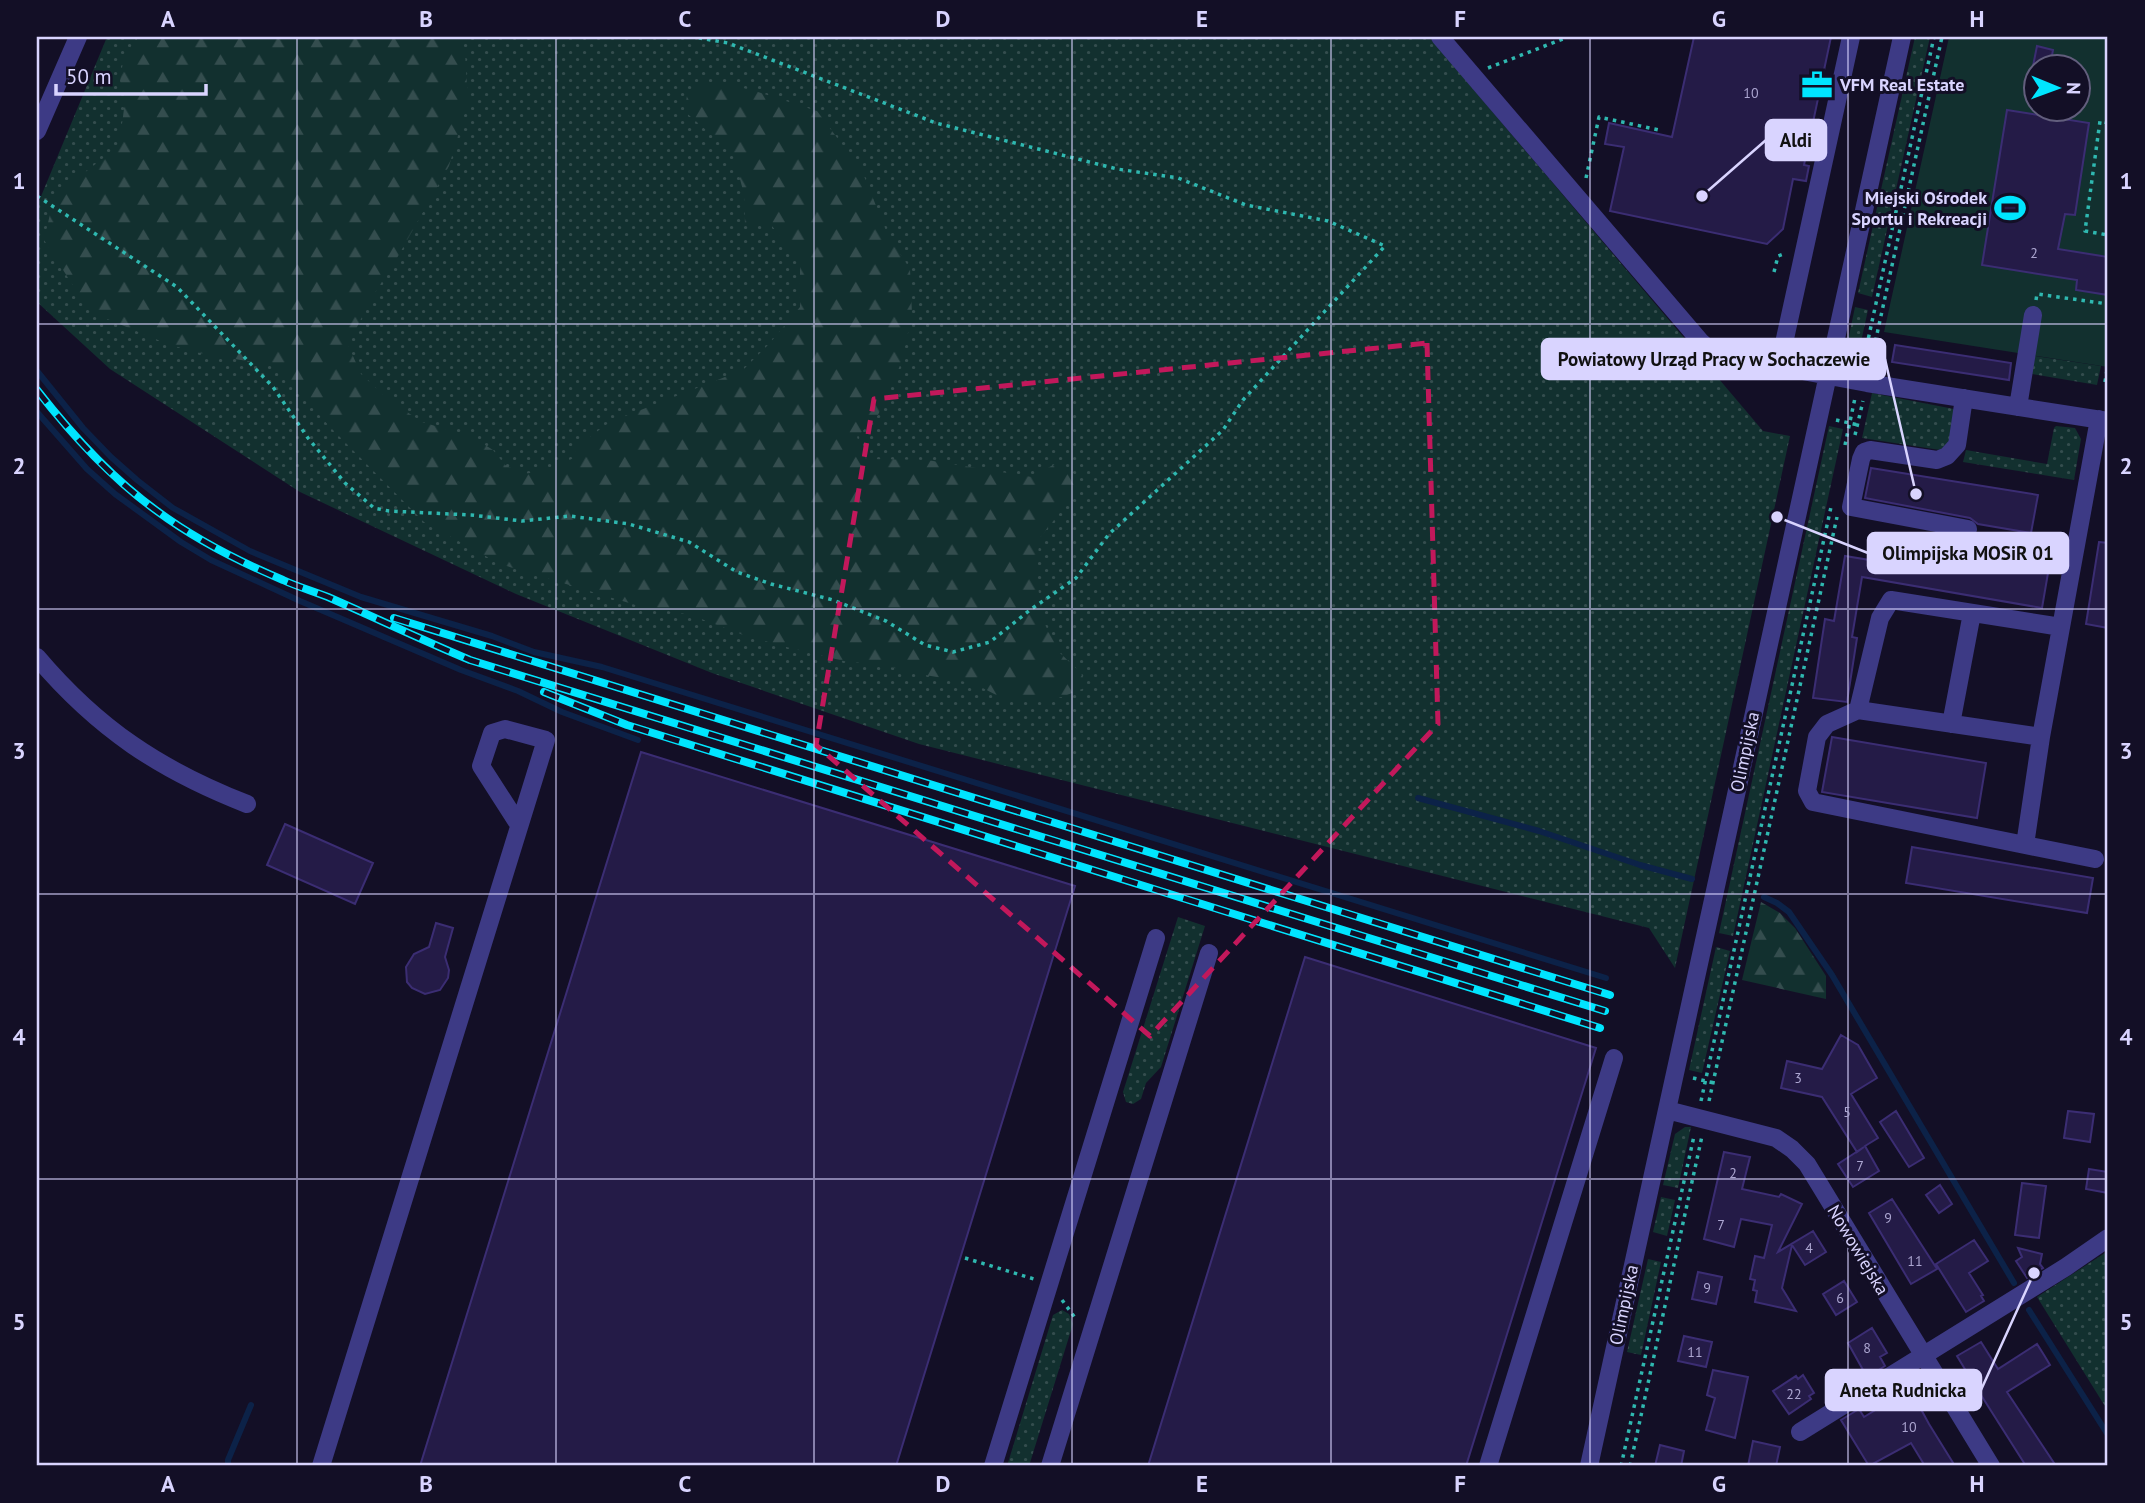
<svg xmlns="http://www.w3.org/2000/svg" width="2145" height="1503" font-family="'PT Sans',sans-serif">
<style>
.grass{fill:url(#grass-dots)}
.forest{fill:url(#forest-firs)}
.garden{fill:#12302f;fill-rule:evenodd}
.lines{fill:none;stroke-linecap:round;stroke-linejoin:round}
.stream{stroke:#0c2248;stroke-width:6}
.building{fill:#241b47;stroke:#3b2d73;stroke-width:2}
.path{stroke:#2fb8b0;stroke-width:3.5;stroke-dasharray:3.5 5;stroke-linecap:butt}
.minor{stroke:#3d3a85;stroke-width:18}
.rail-casing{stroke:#00e5ff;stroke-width:8}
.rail{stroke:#130f26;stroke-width:5;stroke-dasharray:16;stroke-linecap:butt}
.marked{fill:none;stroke:#c2185b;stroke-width:5;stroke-dasharray:14 9;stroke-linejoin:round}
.grid{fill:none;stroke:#d9d4ff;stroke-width:2;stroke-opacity:0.55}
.labels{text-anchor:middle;stroke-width:6;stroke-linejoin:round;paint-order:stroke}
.number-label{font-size:14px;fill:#aca6d1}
.poi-label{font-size:18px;font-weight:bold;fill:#d9d4ff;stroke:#130f26;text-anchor:start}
.street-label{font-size:18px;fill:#d9d4ff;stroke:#130f26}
.leader{fill:none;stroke:#d9d4ff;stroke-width:2.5}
.callout-dot{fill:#d9d4ff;stroke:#130f26;stroke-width:2.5}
.callout{fill:#d9d4ff;stroke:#d9d4ff;stroke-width:2.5}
.callout-label{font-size:19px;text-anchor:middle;font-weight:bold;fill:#111}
.neatline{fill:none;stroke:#d9d4ff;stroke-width:2.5}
.grid-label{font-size:23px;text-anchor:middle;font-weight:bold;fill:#d9d4ff}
</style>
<defs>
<pattern id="grass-dots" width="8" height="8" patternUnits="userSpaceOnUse" patternTransform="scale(1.75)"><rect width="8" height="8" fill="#12302f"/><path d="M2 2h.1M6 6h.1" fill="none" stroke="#344d4e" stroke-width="1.8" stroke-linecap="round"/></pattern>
<pattern id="forest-firs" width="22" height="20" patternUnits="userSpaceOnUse" patternTransform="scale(1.75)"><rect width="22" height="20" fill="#12302f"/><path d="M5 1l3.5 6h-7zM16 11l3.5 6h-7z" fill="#344d4e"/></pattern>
</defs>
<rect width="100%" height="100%" fill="#130f26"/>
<path class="grass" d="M107,37H1429L1763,431L1790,436L1675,968L1649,928L919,744L712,673L516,594L300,492L110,369L37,302V206Z
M1915,37H1930L1872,297L1858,293Z
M1855,307L1868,310L1855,369L1846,362L1845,355Z
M2035,356L2101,366L2097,385L2032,374Z
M1872,393L1954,409L1951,445L1940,450L1862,438Z
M1829,426L1843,429L1733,936L1719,933Z
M2056,426L2075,428L2081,439L2074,480L1963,462L1966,450L2047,464L2054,428Z
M1178,917L1205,926L1161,1067L1146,1083L1141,1099L1133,1104L1126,1102L1123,1092Z
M1716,947L1730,951L1702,1073L1689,1070Z
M1685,1127H1691L1678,1188L1663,1185L1675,1134Z
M1661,1197L1675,1200L1667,1236L1653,1232Z
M2108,1251V1411L2037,1297Z
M1648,1259L1661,1262L1641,1355L1627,1352Z
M1062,1310L1069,1314L1073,1324L1029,1466H1007L1053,1315Z"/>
<path class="forest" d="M139,37H460L465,53L468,102L449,166L397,258L371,299L348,345L361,374L389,400L422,422L472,437L493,450L505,465L524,474L553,469L575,457L576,447L610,422L743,370L769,344L800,307V265L770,223L745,225L744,194L733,153L684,111L688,91L702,83H718L752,90L817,111L862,171L887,233L910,269L912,314L902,361L878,415L857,437L866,459L927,460L1032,477L1060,461L1076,476L1077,491L1039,539L1037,580L1043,621L1060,653L1081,673L1087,687L1062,697L1032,702L1004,699L973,683L913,673L880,664L848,662L790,648L743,635L691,615L639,606L500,564L424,522L331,428L274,365L208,355L170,345L100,316L79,295L44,240L51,210L62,190L119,146L124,109V92L120,81L124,55Z
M1761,902L1780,913L1795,928L1826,976V999L1742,980Z"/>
<path class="garden" d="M1949,37H2108V367L1884,332ZM2036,66H2078V108H2036Z"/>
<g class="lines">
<path class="stream" d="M37,371L83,428L111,457L137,480L173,508L250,551L361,597L492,636L534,652L602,667L1606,978
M37,412L87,469L115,494L181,542L211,560L300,601L461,670L518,691L562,712L638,740
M1418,798L1539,831L1640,865L1692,879
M1764,897L1777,903L1789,912L1832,975L2014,1283
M2029,1310L2108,1435
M228,1466V1460L251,1405"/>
</g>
<path class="building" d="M1694,37H1831L1804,165L1809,166L1806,181L1793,179L1783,229L1767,244L1610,211L1624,147L1605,144L1609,123L1672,137Z
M2037,46L2053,50L2050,66H2033Z
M2007,110L2089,123L2075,215L2065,214L2058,249L2108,257V295L2076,290L2077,280L1982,265Z
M1895,345L2011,363L2009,380L1892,362Z
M1871,468L2038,495L2031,533L1978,524L1970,518L1865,498Z
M2099,542L2108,543V628L2086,624Z
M1885,545L2048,573L2042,608L1862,577L1852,637L1857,638L1847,702L1813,698L1825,619L1834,621L1845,556L1882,562Z
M1832,737L1986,763L1977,818L1822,792Z
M641,752L1075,886L896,1466H420Z
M285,824L373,863L355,904L267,865Z
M1912,847L2093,878L2087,913L1906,883Z
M436,923L453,928L445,957L449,970L448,978L440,990L425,994L412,988L407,982L406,967L414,954L429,947Z
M1305,957L1596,1048L1466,1466H1148Z
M1841,1035L1858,1045L1877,1078L1851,1094L1878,1138L1865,1146L1879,1171L1853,1187L1838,1164L1864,1147L1857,1152L1822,1097L1781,1088L1787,1061L1822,1069Z
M1896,1111L1924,1158L1909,1167L1880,1122Z
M2068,1111L2094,1114L2090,1142L2064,1138Z
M1724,1152L1750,1157L1742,1189L1779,1197L1781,1194L1802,1204L1778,1252L1813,1231L1826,1252L1805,1265L1792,1245L1782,1288L1796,1311L1755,1302L1757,1291L1753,1290L1755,1280L1750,1279L1755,1256L1764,1258L1772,1225L1741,1219L1734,1247L1704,1239Z
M2089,1169L2108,1172V1193L2086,1189Z
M2022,1183L2046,1186L2039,1238L2015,1235Z
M1940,1185L1952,1204L1939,1213L1926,1195Z
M1892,1199L1937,1269L1911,1284L1869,1213Z
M1974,1240L1988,1261L1969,1273L1983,1295L1981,1296L1984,1301L1966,1312L1936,1264Z
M2018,1248L2042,1254L2040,1264L2043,1268L2027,1278L2016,1261L2022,1257Z
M1698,1272L1722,1277L1716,1304L1692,1299Z
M1844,1281L1857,1302L1836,1315L1823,1294Z
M1872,1328L1887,1353L1880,1357L1885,1366L1867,1377L1848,1343Z
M1684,1336L1712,1342L1706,1367L1678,1361Z
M1981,1342L1998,1369L2037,1344L2044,1355L2050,1365L2007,1392L2056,1466H2026L1974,1384L1957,1356Z
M1713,1370L1748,1377L1735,1438L1706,1430L1715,1398L1707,1395Z
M1803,1375L1814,1393L1809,1396L1811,1399L1789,1414L1773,1391L1796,1376L1798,1379Z
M1910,1389L1929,1424L1955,1466H1925L1911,1443L1869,1466L1841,1420L1859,1409L1864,1417Z
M1753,1441L1780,1447L1776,1466H1748Z
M1660,1445L1684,1451L1681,1466H1655Z"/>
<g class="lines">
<path class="path" d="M1488,68L1568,37
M2108,123L2100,121L2085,231L2108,235
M1586,178L1599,117L1659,130
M37,196L177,287L273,387L308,438L345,483L374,508L389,511L471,515L522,521L570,516L629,524L689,542L737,572L771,584L833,600L886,621L925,645L953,652L990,642L1030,610L1076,578L1109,534L1223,430L1243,400L1385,246L1328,221L1246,205L1178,178L1117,169L936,123L728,43L694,37
M1774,272L1778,256L1786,253
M2036,300L2037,294L2108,304
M1863,363L1934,37
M1870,366L1942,37
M2105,382L2108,364
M1836,420L1858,425
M1855,435L1863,401
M1845,445L1855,398
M1693,1078L1714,1083
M1701,1101L1831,507
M1709,1101L1837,517
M965,1258L1034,1279
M1062,1300L1076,1319
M1621,1466L1694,1136
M1630,1466L1702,1136"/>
<path class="minor" d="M1440,37L1701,342L1710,350L1723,356L1867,383L2108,421
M37,131L78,37
M1779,366L1851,37
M1964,398L1957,445L1947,456L1937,460L1870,450L1864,452L1861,459L1851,507L1968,529
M2018,407L2033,315
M37,657C98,729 160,770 247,804
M1858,710L1880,618L1891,600L2061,627
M1951,724L1972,613
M2041,737L1858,710L1827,724L1817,737L1807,791L1813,802L2025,845L2041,737L2099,419
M2025,845L2095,859
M1667,1110L1776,1138L1792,1149L1807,1164L1991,1466
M1800,1432L2066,1267L2108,1238
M321,1466L546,740L505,729L492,733L481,766L519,825
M993,1466L1156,938
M1050,1466L1209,953
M1488,1466L1614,1058
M1589,1466L1902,37"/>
<defs>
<path id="rail" d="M37,390C72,435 110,477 157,511C195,539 240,562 283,580C298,587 313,591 328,597C376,618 422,640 470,660L1605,1011
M394,618L1610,995
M544,692L627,725L1600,1028"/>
</defs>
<use href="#rail" class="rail-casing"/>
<use href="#rail" class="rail"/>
</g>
<path class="marked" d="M1427,343L1438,724L1150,1036L816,745L874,399Z"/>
<path class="grid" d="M297,37V1466M556,37V1466M814,37V1466M1072,37V1466M1331,37V1466M1590,37V1466M1848,37V1466M37,324H2108M37,609H2108M37,894H2108M37,1179H2108"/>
<defs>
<symbol id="office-bare" viewBox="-9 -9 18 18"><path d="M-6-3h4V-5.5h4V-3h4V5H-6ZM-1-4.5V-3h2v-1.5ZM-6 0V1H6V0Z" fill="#00e5ff" stroke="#130f26" stroke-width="2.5" paint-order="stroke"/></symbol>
<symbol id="stadium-bare" viewBox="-9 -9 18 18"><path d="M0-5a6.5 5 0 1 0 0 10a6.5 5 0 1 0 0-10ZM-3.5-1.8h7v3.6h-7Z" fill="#00e5ff" stroke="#130f26" stroke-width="2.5" paint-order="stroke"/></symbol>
</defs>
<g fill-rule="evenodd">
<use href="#office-bare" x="1795" y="63" width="44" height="44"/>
<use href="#stadium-bare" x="1988" y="186" width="44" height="44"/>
</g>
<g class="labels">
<g class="number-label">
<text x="1751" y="98">10</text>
<text x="2034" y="258">2</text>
<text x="1798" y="1083">3</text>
<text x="1847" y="1117">5</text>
<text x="1860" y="1171">7</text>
<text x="1733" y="1178">2</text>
<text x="1888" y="1223">9</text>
<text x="1721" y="1230">7</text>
<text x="1809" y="1253">4</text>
<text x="1915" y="1266">11</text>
<text x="1707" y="1293">9</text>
<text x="1840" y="1303">6</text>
<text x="1867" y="1353">8</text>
<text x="1695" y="1357">11</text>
<text x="1794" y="1399">22</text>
<text x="1909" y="1432">10</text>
</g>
<g class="poi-label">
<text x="1840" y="91">VFM Real Estate</text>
<text x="1987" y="204" text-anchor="end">Miejski Ośrodek<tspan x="1987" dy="21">Sportu i Rekreacji</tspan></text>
</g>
<g class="street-label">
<text transform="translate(1745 752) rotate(-78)" y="6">Olimpijska</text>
<text transform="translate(1858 1250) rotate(59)" y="6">Nowowiejska</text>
<text transform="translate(1624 1305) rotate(-78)" y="6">Olimpijska</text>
</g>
</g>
<path class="leader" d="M1702 196L1766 140M1916 494L1885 359M1777 517L1868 553M2034 1273L1981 1390"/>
<g class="callout-dot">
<circle cx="1702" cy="196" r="7"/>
<circle cx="1916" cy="494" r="7"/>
<circle cx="1777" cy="517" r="7"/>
<circle cx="2034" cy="1273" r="7"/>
</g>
<g class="callout">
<rect x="1766" y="120" width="60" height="40" rx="7"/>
<rect x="1542" y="339" width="343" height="40" rx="7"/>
<rect x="1868" y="533" width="200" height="40" rx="7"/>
<rect x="1826" y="1370" width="155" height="40" rx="7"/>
</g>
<g class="callout-label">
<text x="1796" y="147">Aldi</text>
<text x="1714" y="366">Powiatowy Urząd Pracy w Sochaczewie</text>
<text x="1968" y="560">Olimpijska MOSiR 01</text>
<text x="1903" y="1397">Aneta Rudnicka</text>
</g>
<rect width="2145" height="1503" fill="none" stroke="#130f26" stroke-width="77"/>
<g transform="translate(2057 88) rotate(91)"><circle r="33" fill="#130f26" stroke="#625e7d" stroke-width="2"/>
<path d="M0-5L12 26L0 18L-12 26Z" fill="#00e5ff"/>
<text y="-10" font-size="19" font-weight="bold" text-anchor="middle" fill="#d9d4ff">N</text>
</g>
<path d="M56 84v10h150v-10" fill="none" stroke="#d9d4ff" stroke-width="3.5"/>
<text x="66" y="84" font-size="21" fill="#d9d4ff" stroke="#130f26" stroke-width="5" paint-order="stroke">50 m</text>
<rect x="38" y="38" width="2068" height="1426" class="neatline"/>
<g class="grid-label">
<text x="168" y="27">A</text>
<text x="426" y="27">B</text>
<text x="685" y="27">C</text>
<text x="943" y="27">D</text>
<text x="1202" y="27">E</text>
<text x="1460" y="27">F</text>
<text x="1719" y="27">G</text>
<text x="1977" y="27">H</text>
<text x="19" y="189">1</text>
<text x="2126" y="189">1</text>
<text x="19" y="474">2</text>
<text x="2126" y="474">2</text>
<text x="19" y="759">3</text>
<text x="2126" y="759">3</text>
<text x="19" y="1045">4</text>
<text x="2126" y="1045">4</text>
<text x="19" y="1330">5</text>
<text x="2126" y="1330">5</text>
<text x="168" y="1492">A</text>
<text x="426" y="1492">B</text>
<text x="685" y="1492">C</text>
<text x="943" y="1492">D</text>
<text x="1202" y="1492">E</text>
<text x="1460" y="1492">F</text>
<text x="1719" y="1492">G</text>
<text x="1977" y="1492">H</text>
</g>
</svg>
